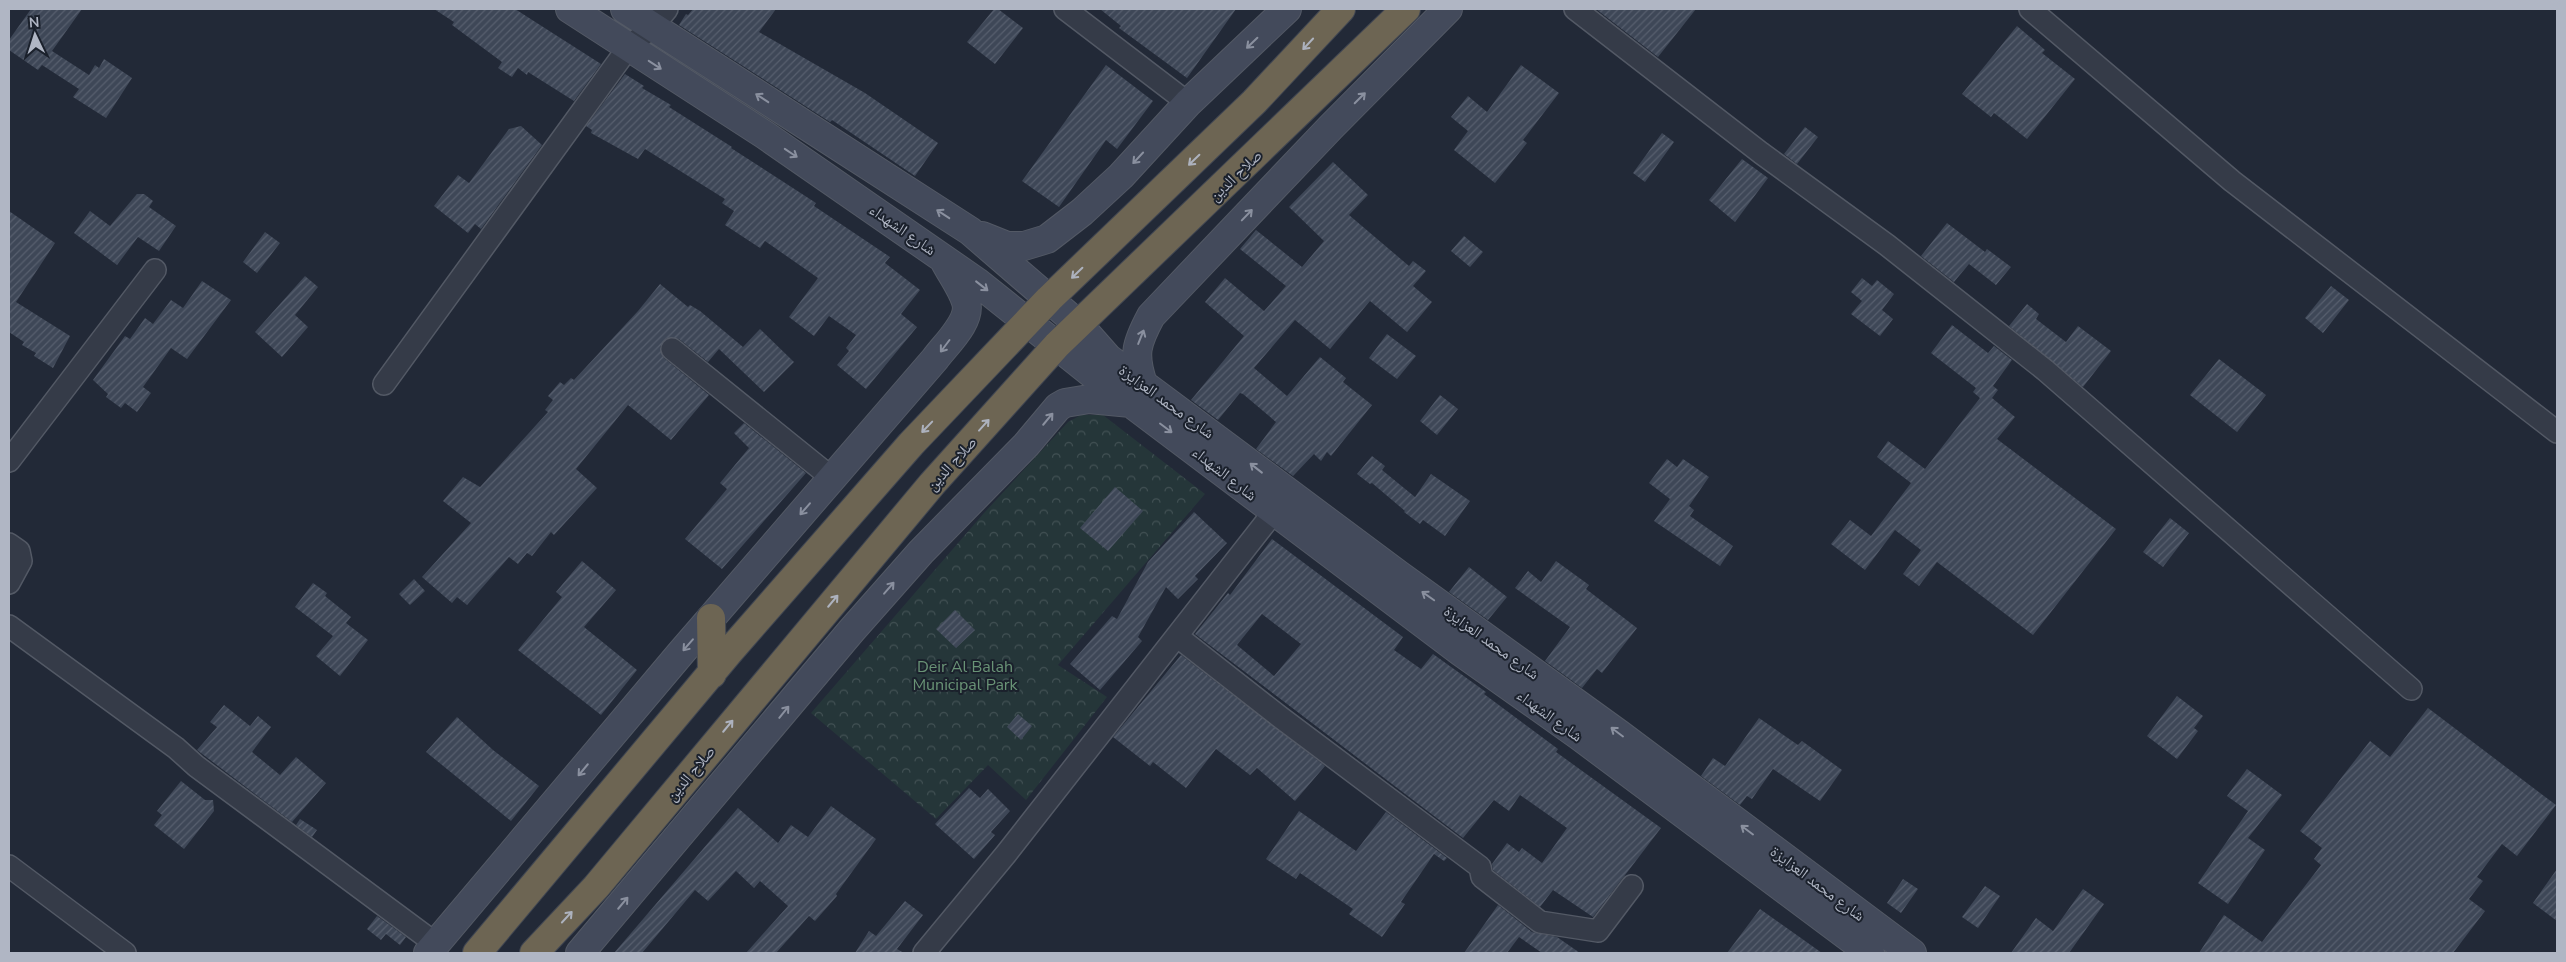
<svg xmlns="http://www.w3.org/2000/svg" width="2566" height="962" font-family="'Nunito Sans','Noto Naskh Arabic',sans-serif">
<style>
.park{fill:url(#park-crowns)}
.building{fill:url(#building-hatch);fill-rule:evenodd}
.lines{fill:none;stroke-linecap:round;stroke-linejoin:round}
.street-casing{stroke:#535965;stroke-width:24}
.secondary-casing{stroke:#535965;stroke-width:30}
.highway-casing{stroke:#404652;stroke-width:30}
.street{stroke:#353b48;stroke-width:21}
.secondary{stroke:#434a5b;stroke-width:28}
.highway{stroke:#6d6553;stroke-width:28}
.oneway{stroke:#8a909f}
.oneway2{stroke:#adb2be}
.labels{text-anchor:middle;stroke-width:4;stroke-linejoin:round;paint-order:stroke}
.street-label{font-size:16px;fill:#b0b6c4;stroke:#1b212c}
.park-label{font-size:16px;fill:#699376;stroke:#1b212c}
</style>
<defs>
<pattern id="park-crowns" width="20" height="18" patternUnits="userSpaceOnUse" patternTransform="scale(1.25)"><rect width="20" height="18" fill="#253639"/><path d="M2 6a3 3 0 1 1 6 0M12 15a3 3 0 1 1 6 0" fill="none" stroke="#425154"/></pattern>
<pattern id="building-hatch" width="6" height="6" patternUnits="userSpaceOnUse" patternTransform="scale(1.25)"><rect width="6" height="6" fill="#3e4757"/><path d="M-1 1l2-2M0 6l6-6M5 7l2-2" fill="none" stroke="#575f6e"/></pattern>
</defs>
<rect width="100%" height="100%" fill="#222937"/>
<path class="park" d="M1081,415H1103L1205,494L1058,665L1107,697L1026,800L988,765L936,819L811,713L984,513L1068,422Z"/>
<path class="building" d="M31,9H82L52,51L89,75L95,65L99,68L104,59L132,78L106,118L73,97L79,89L42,65L38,70L9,50V40Z
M434,9H515L601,64L574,101L528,72L527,75L518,68L512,77L498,68L502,62L452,25L454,22Z
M693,9H776L759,32L865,93L938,143L915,176L832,120L830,122L679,25L686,14L688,15Z
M994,9H998L1023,28L995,64L967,42Z
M1100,9H1236L1187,78L1119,28L1121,26Z
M1596,9H1696L1658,57Z
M2017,26L2045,50L2042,53L2075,79L2027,139L1994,113L1991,117L1962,94Z
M1106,65L1153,101L1117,149L1106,140L1059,207L1022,181Z
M1521,65L1559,93L1523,140L1527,143L1495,183L1454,150L1468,131L1451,117L1468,96L1487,112Z
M625,74L644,86L642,88L671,105L669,107L732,147L731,148L816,203L814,206L890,257L885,263L920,290L901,314L917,327L866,389L837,365L849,351L846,348L856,335L829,316L814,336L789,317L818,278L765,241L760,248L725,225L734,211L722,203L725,199L645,149L638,159L591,133L592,130L586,126Z
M521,126L542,145L481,229L475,224L468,233L434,206L458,175L469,183L509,129Z
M1805,127L1818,137L1797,164L1784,154Z
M1662,133L1674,142L1645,182L1633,173Z
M1742,159L1768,178L1735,222L1709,200Z
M1333,162L1368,195L1349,215L1409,266L1413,261L1426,271L1413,286L1432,302L1407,332L1370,301L1330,349L1295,320L1254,368L1287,396L1320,357L1346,378L1343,382L1372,405L1331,456L1327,452L1321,461L1314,454L1293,476L1256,449L1276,422L1243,394L1240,393L1218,420L1191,400L1244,336L1205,302L1225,278L1264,311L1286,286L1240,249L1256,230L1302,267L1324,241L1289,207Z
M137,194H144L153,201L149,207L176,226L159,251L138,237L117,265L74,233L90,211L110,226Z
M9,211L55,243L16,302L70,336L53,368L34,356L36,353L22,345L24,342L9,332Z
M1947,223L1985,252L1987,249L2011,267L1996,285L1969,264L1954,282L1921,256Z
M265,232L280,243L257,273L243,262Z
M1464,236L1483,252L1470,267L1451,251Z
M305,276L318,287L295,315L308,327L282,357L255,332Z
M1862,278L1872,286L1877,280L1894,294L1882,310L1893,319L1880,336L1851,314L1862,301L1851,292Z
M202,281L231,300L187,359L171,348L143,387L151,393L137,412L125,403L121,408L106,397L108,394L93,380L125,336L130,339L145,318L153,324L171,300L183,308Z
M660,284L688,307L690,305L700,311L743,347L760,329L794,362L764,392L719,349L708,362L679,339L667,338L660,347L664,358L709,395L671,440L628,405L576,469L597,488L554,535L551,532L532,556L527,553L518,564L509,557L467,605L457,597L452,603L422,577L471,523L443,501L463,477L480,487L548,412L545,410L553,400L548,396L560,382L564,385L571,378L574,380L638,311Z
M2331,286L2349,300L2323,333L2305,318Z
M2027,304L2039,314L2036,319L2066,342L2078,326L2111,351L2083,387L2009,326Z
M1952,325L1988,353L1994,346L2012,360L1993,386L1998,390L1992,398L2015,417L1997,439L2116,529L2033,635L1937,562L1919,586L1903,574L1921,550L1895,530L1865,570L1831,544L1850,520L1871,536L1911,483L1877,457L1888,441L1925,469L1980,398L1973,392L1976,388L1931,353Z
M1387,334L1416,356L1397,379L1369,358Z
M2219,359L2266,395L2237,432L2190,395Z
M1440,395L1458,409L1437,435L1420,421Z
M744,423L806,473L722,569L685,539L727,489L720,483L749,448L734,433Z
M1372,456L1385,466L1382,470L1415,497L1431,474L1470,501L1445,536L1423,520L1420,524L1404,512L1405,511L1372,483L1370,484L1357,474Z
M1667,459L1677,467L1683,459L1709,477L1689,506L1694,510L1690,516L1733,546L1720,566L1654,521L1670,499L1649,483Z
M1115,487L1143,511L1108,551L1080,528Z
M1194,512L1227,543L1195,576L1198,579L1178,599L1166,587L1138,637L1142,641L1100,690L1070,664L1112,616L1117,619L1148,562Z
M2170,518L2189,533L2163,567L2143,552Z
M1272,539L1403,637L1394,650L1421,669L1433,654L1486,692L1484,694L1558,749L1556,752L1661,828L1593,917L1553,890L1540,907L1493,870L1492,864L1507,843L1519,852L1522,848L1542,863L1567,828L1520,795L1509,811L1494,800L1463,838L1195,634L1228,593L1230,595ZM1262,614L1301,644L1274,676L1237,645Z
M582,561L616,590L584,627L637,670L601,715L518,650L562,597L556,592Z
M1556,561L1589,585L1586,589L1637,628L1602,673L1597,669L1582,688L1545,661L1570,627L1515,588L1528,571L1541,582Z
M1469,567L1507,597L1488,620L1449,592Z
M414,579L425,591L410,605L399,594Z
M313,583L327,593L325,596L351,617L346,623L368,640L340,676L316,656L333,636L295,607Z
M955,610L975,630L956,648L936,629Z
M1181,655L1325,766L1295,801L1257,768L1250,775L1216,749L1186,788L1153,762L1150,766L1113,737Z
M2177,696L2203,716L2194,728L2198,731L2177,759L2147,736Z
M224,705L250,726L258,716L271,727L252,752L280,775L296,757L326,783L292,822L197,750L217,727L210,722Z
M2428,708L2556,805L2517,856L2502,844L2477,877L2483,881L2469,899L2485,911L2453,953H2199L2224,915L2262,942L2321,865L2314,859L2322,848L2300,831L2370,741L2390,757Z
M1018,714L1032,726L1021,740L1007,727Z
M457,717L493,750L539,786L511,821L426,752Z
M1759,718L1798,745L1802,741L1842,770L1820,801L1773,769L1752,799L1747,796L1740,805L1701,776L1713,758L1725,766Z
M2247,769L2282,795L2248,838L2265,850L2228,904L2198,883L2248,811L2227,796Z
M181,781L205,800H213L214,811L184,849L154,825L162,815L157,811Z
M969,788L980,798L988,789L1010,811L991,832L995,835L974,859L935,824Z
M831,806L876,839L836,894L837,896L815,921L809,916L776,953H746L788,906L760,881L754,888L736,871L708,901L695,890L642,953H614L738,808L778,843L791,825L808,837Z
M1299,811L1356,851L1386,812L1447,858L1444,861L1434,854L1401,902L1405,904L1382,937L1349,914L1353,909L1300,873L1296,879L1266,859Z
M300,819L317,830L312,837L296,825Z
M2557,869V921L2533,903Z
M1903,879L1918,889L1901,913L1887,903Z
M1985,886L2000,896L1978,928L1962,917Z
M2083,889L2104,904L2069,953H2011L2036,918L2053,931Z
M905,901L923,915L897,949L904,953H855L869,931L876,936Z
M1498,905L1532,932L1557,937L1580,953H1542L1519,937L1507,953H1464Z
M1760,909L1822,953H1727Z
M377,916L406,937L400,945L386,934L381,940L367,929Z"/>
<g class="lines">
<defs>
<path id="street" d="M1065,9L1188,103
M1575,9L1761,153L1887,245L2045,370L2411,689
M2030,9L2232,181L2557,432
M672,349L832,478
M384,384L628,48L652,27L667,9
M9,461L155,270
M9,544L19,551L21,561L9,583
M9,626L176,748L196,766L436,944
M1178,637L1280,717L1480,867L1482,877L1540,922L1598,931L1632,886
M9,866L125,953
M924,953L1006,854L1284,499"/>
<path id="secondary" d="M570,9L765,135L977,282L1095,376L1461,652L1578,735L1870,953
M625,9L970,231L1078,324L1108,358L1399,575L1619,734L1912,953
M982,236L1007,246H1024L1047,239L1082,212L1121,176L1188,103L1287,9
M1143,384C1133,354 1136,344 1151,316L1331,127L1448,9
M428,953L680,654L935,359C945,345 972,321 966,302C962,288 951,274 944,260
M580,953L852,630L921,552L1026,445L1058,407L1065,403L1089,399L1131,403"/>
<path id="highway" d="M711,618L712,674
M477,953L729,652L911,444L1049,299L1254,102L1341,9
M534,953L596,887L932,484L1057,345L1406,9"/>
</defs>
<use href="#street" class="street-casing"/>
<use href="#secondary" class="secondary-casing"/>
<use href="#highway" class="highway-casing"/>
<use href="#street" class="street"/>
<use href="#secondary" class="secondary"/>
<use href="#highway" class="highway"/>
</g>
<defs><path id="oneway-shaft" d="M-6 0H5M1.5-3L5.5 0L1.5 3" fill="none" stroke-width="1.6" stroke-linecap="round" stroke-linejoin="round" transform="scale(1.25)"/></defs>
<g class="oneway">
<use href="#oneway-shaft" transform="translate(1252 43) rotate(136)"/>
<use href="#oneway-shaft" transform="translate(655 65) rotate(33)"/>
<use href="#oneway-shaft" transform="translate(762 98) rotate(-147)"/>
<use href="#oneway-shaft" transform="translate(1360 98) rotate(-45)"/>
<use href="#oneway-shaft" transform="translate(791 153) rotate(34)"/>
<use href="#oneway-shaft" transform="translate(1138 158) rotate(133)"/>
<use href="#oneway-shaft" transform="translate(943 214) rotate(-147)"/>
<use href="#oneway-shaft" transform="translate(1247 215) rotate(-46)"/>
<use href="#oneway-shaft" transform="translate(982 286) rotate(38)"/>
<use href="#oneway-shaft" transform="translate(1141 337) rotate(-68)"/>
<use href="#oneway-shaft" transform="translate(945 346) rotate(127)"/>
<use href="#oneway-shaft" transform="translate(1048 419) rotate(-50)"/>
<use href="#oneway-shaft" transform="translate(1166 428) rotate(37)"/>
<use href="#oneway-shaft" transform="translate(1256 468) rotate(-142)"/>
<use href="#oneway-shaft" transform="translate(805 509) rotate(131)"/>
<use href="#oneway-shaft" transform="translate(889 588) rotate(-49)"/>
<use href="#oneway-shaft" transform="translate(1428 596) rotate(-145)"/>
<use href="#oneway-shaft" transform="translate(688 645) rotate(131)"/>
<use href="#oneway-shaft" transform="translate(784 712) rotate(-51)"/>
<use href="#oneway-shaft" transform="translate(1617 732) rotate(-143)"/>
<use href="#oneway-shaft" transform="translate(583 770) rotate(130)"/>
<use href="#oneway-shaft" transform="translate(1747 830) rotate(-143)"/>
<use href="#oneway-shaft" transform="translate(623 903) rotate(-50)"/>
</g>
<g class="oneway2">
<use href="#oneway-shaft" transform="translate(1308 44) rotate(133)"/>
<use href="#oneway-shaft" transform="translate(1194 160) rotate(136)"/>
<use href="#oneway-shaft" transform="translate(1077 273) rotate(136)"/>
<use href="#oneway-shaft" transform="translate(984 425) rotate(-48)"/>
<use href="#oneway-shaft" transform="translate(927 427) rotate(134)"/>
<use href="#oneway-shaft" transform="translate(833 601) rotate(-50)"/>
<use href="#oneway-shaft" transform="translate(728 726) rotate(-50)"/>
<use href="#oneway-shaft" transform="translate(567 917) rotate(-47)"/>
</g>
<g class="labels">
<g class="street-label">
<text transform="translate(1235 175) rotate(-44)" y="6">صلاح الدين</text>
<text transform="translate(903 229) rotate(35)" y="6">شارع الشهداء</text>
<text transform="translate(1167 401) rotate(36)" y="6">شارع محمد العزايزة</text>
<text transform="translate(951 463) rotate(-48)" y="6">صلاح الدين</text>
<text transform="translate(1225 473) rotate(38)" y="6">شارع الشهداء</text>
<text transform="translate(1492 642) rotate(36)" y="6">شارع محمد العزايزة</text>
<text transform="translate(1550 715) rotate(36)" y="6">شارع الشهداء</text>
<text transform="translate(690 773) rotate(-50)" y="6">صلاح الدين</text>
<text transform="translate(1818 883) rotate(37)" y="6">شارع محمد العزايزة</text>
</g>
<g class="park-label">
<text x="965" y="672">Deir Al Balah<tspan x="965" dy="18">Municipal Park</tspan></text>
</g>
</g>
<rect width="2566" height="962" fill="none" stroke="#b0b6c4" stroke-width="20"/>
<g transform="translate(35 35) rotate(356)" stroke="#1b212c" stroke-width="4" paint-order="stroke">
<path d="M0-4L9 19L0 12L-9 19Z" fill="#b0b6c4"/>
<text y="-8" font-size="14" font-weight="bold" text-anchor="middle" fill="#b0b6c4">N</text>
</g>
</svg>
